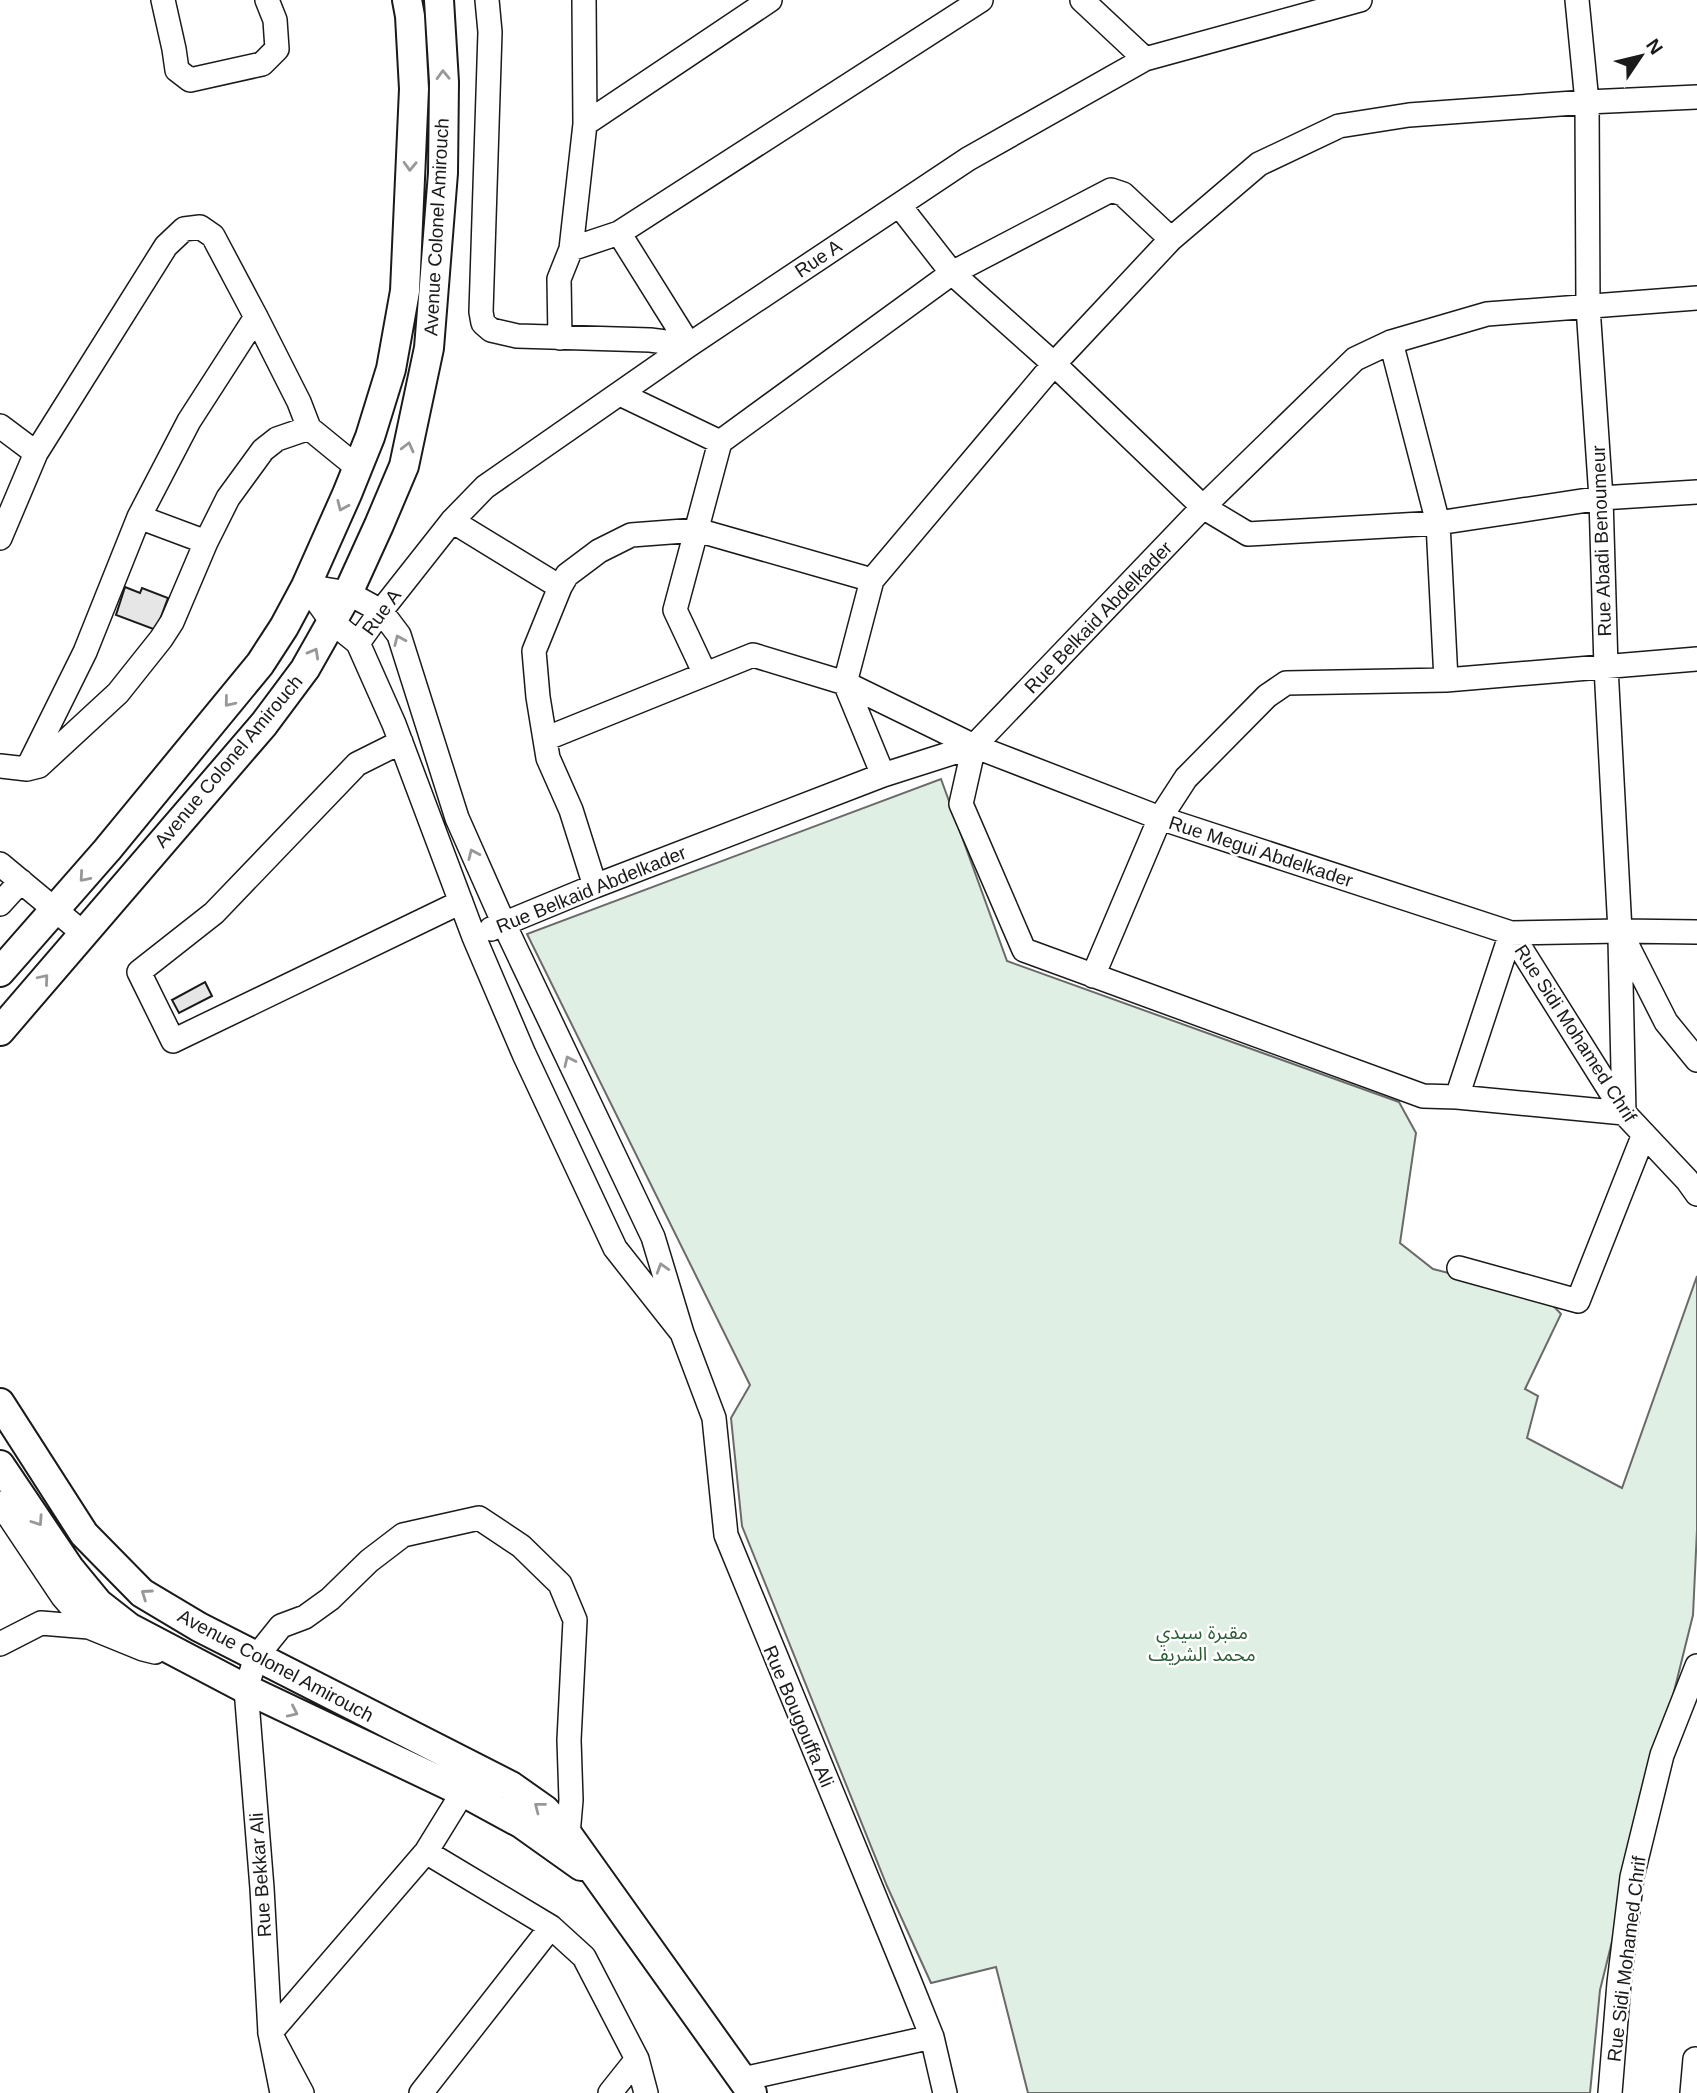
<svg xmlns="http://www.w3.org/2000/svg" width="1697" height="2093" font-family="Helvetica,'Noto Sans Arabic',sans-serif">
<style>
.green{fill:#e0efe3;stroke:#6a6a6a;stroke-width:2}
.building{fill:#e6e6e6;stroke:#1a1a1a;stroke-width:2}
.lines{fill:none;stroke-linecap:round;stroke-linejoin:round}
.minor-casing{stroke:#1a1a1a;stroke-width:26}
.major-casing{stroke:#1a1a1a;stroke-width:32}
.minor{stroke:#fff;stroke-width:23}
.major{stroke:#fff;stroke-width:28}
.oneway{stroke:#989898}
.labels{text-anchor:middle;stroke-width:5;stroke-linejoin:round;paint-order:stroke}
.street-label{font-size:19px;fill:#1a1a1a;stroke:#fff}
.park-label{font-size:19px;fill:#2b5a34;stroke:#fff}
</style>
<rect width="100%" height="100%" fill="#fff"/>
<path class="green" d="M941,779L1007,961L1399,1102L1416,1133L1400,1243L1433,1269L1546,1298L1561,1314L1525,1389L1538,1396L1527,1438L1622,1488L1697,1276V1530L1693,1615L1600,1990L1590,2093H1028L996,1967L931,1983L887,1886L742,1526L731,1418L750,1385L527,934Z"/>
<path class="building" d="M125,587L140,593L142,588L168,598L156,630L116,615Z
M205,982L212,996L179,1013L172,1000Z"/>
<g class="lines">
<defs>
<path id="minor" d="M163,0L174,49L177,70L190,80L262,64L277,49L275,20L267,0
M487,0L490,32L481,312L483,323L491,330L517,336L650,340L689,345
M1082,0L1145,59
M1577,0L1587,102L1588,307L1601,498L1606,667L1620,931L1666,1022L1697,1060
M585,124L770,0
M899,205L952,273L1054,364L1203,507L1248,534L1438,523L1601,498L1697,492
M619,233L689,345
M571,249L619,233L981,0
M560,338L559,279L571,249L585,124L584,0
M1391,342L1438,523L1446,680
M620,394L720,442
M0,426L36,453
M139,517L206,542
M452,521L560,587
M0,538L36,453L166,246L184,229L200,227L213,236L256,317L299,402L309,428
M358,643L381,611L452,521L485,487L689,345L968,159L1145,59L1360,0
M705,674L675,610L720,442L952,273L1111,190L1123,194L1171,239
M545,739L753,655L845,683L974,746L1160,818L1511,933L1620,931L1697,932
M401,742L357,764L214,913L139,972L173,1041L461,902
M974,746L961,804L1024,950L1423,1096L1457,1097L1624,1113L1620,939
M0,766L27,769L39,766L118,693L161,639L172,622L206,542L228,498L263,450L277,439L309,428L358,468
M27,769L85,652L139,517L189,421L256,317
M883,775L845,683L872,580L1054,364L1171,239L1259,164L1339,126L1409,115L1587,102L1697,97
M0,864L83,933
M595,886L571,810L548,758L538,697L534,651L560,587L567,575L599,551L631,535L697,530L872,580
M0,904L21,881
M491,929L595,886L883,775L974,746L1203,507L1355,359L1391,342L1487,314L1697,298
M1511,933L1624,1113L1687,1180L1697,1194
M1093,976L1160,818L1186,778L1267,696L1286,683L1446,680L1697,659
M1457,1097L1511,933
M1459,1268L1578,1301L1644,1134
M682,1333L615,1248L524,1054L474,937L394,724L358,643L332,622L306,586L348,593L381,611L399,635L457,818L504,924L653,1237L682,1333L714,1418L726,1535L909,1980L932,2037L945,2093
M0,1503L63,1597L89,1627L143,1649L155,1652
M0,1644L41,1623L89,1627
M426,1852L551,1927L584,1957L637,2059L646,2093
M743,2079L932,2037
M282,2093L270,2033L262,1888L246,1689L256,1657L281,1626L305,1617L330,1599L369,1561L403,1535L479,1518L521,1546L560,1584L575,1620L569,1740L571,1800L568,1835
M302,2093L270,2033L426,1852L463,1792
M421,2093L551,1927
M610,2093L637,2059
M1610,2093L1619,1983L1632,1877L1662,1755L1697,1666
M1692,2093L1695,2059"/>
<path id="major" d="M0,972L107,850L260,664L284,627L306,586L347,494L370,437L391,369L405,291L414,89L410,16L407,0
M0,1031L264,724L305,669L348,593L379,525L404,466L429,348L443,173L444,82L439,0
M0,1403L84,1534L142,1593L199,1627L511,1786L545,1810L568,1835L752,2093
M0,1465L70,1569L98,1603L130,1628L246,1689L463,1792L522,1824L581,1866"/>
</defs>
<use href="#minor" class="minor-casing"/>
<use href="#major" class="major-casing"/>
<use href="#minor" class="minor"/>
<use href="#major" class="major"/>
</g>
<defs><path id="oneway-chevron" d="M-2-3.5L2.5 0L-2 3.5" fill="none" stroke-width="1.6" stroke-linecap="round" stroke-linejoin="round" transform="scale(1.75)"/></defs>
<g class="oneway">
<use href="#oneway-chevron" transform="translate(443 75) rotate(-92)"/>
<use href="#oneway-chevron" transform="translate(410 166) rotate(92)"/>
<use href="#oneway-chevron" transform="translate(408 447) rotate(-76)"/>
<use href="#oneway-chevron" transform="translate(342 506) rotate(114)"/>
<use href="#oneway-chevron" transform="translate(399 640) rotate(-114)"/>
<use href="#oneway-chevron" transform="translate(314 653) rotate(-61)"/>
<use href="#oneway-chevron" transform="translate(229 702) rotate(129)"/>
<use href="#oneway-chevron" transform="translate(473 854) rotate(-114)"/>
<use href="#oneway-chevron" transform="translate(84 877) rotate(131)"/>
<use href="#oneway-chevron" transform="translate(44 979) rotate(-50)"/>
<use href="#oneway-chevron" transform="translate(569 1061) rotate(-115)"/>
<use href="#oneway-chevron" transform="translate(662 1268) rotate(-107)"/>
<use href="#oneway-chevron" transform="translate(38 1521) rotate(56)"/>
<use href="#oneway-chevron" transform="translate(146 1594) rotate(-145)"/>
<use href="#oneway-chevron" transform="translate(293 1712) rotate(25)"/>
<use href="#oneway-chevron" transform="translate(539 1807) rotate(-142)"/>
</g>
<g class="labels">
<g class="street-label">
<text transform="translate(436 227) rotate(-87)" y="7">Avenue Colonel Amirouch</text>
<text transform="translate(818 258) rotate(-34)" y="7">Rue A</text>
<text transform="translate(1601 541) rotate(-92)" y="7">Rue Abadi Benoumeur</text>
<text transform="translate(381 612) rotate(-54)" y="7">Rue A</text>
<text transform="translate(1098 617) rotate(-46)" y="7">Rue Belkaid Abdelkader</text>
<text transform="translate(228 761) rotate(-50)" y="7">Avenue Colonel Amirouch</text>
<text transform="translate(1261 851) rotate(18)" y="7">Rue Megui Abdelkader</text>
<text transform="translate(591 889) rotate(-22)" y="7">Rue Belkaid Abdelkader</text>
<text transform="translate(1576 1033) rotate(57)" y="7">Rue Sidi Mohamed Chrif</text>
<text transform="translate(276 1665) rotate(28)" y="7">Avenue Colonel Amirouch</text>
<text transform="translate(799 1716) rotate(67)" y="7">Rue Bougouffa Ali</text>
<text transform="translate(260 1875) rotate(-94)" y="7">Rue Bekkar Ali</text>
<text transform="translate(1626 1959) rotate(-83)" y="7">Rue Sidi Mohamed Chrif</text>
</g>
<g class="park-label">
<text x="1202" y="1639">مقبرة سيدي<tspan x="1202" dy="22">محمد الشريف</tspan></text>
</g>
</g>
<g transform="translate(1641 56) rotate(55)" stroke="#ffffff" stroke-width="5" paint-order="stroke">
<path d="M0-5L12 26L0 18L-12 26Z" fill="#1a1a1a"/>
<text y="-10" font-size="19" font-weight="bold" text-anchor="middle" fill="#1a1a1a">N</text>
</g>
</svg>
